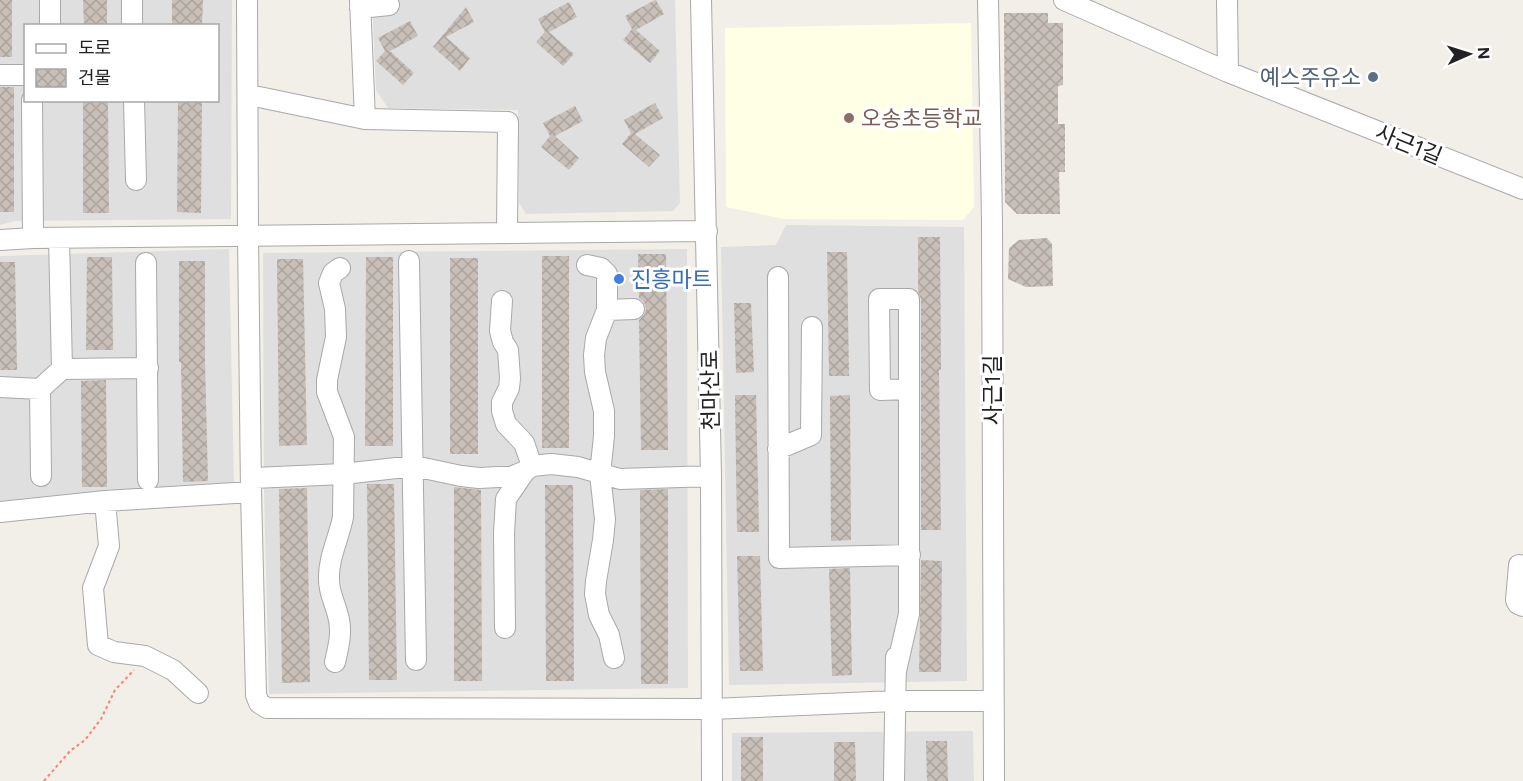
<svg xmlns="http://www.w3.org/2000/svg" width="1523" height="781" font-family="Figtree,'Noto Sans KR',sans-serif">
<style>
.residential{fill:#e0dfdf;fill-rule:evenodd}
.education{fill:#ffffe5}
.building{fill:url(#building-cross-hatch)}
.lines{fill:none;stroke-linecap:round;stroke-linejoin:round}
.minor-casing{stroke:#a9a9a9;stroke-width:22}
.path{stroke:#fa8072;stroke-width:2;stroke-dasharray:3 3;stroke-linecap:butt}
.minor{stroke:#fff;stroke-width:20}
.service-dot{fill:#5c6f8a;stroke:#fff;stroke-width:2}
.education-dot{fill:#8d6e63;stroke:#fff;stroke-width:2}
.shop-dot{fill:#3f7fe0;stroke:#fff;stroke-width:2}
.labels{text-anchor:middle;stroke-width:6;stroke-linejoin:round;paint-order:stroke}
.service-label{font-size:22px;fill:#4e5e75;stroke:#fff;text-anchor:end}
.education-label{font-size:22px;fill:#785e54;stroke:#fff;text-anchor:start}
.street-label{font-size:22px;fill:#222;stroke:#fff}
.shop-label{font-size:22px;fill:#366cbe;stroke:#fff;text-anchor:start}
</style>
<defs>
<pattern id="building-cross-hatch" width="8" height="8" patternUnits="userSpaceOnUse" patternTransform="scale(1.5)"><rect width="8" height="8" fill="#c7bfb8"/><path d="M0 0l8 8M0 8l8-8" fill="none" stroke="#aba49e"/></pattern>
</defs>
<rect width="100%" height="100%" fill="#f2efe9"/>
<path class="residential" d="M0,0H232L231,219L15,221L0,225ZM26,26H218V100H26Z
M372,0H675L680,203L673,211L526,214L519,203L518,110L388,108L376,90Z
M786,225L964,227L967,681L729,685L721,247L776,245Z
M229,249L234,485L0,507V256Z
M687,249L688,688L269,694L264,492L263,253Z
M973,731L974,781H732V733Z"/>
<path class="education" d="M971,23L974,207L963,220L784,219L726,207L725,28Z"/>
<path class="building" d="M0,0H12V57H0Z
M83,0H107V26H84Z
M172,0H203L202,26H172Z
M655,0H656L664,14L636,30L660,51L650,63L623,40L632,29L625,16Z
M569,2L577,17L549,32L574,54L563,66L536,42L545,32L538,19Z
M466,7L474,22L446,37L470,58L460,71L433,47Z
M1004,13H1048V23H1063V85L1058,86V124H1065V172H1059L1060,214H1017L1005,202Z
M410,21L418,36L390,51L414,73L403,85L376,61L385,51L378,38Z
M0,87H14V212H0Z
M83,100H108L109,213H83Z
M178,100H202L201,213L177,212Z
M655,103L663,118L635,134L660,155L649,167L622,144L631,133L624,120Z
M575,106L583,121L555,136L579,158L569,170L541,147L550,136L543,123Z
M918,237H940L941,370H939L941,530H921V299L918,291Z
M1047,238L1052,244L1053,286L1026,287L1008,279L1009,248L1019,240Z
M827,252H847L849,376H829Z
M638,254H666L668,450H641L639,320L644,315L646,309L644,302L639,298Z
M542,256H569V448H542Z
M87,257H112L113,350H86Z
M366,257H393V446H365Z
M450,258H478V454H450Z
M277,259H303L307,445L279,446Z
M179,261H205V362L208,481L183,482L181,362H179Z
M0,262H15L17,370H0Z
M734,303H751L754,372L736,373Z
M106,380L107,487H82L81,381Z
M735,395H756L759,532H737Z
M850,395L851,540L831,541L830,396Z
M367,484H394L397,680H369Z
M545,485H573L574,681H546Z
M454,487L481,490L482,681H454Z
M307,488L310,682L282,683L279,489Z
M668,489V684H641L640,490Z
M737,556H760L763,671H740Z
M921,560L942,561L941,672H919Z
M850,568L852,675L832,676L829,569Z
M741,737H763V781H741Z
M926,741H947L948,781H927Z
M834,742H855L856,781H834Z"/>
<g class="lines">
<defs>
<path id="minor" d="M50,0V26
M132,0V26
M247,0L248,235L251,492L256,695L259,703L267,708L712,709L895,701H993
M360,0L365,119
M701,0L711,476L712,781
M988,0L992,221L994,781
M1064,0L1228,72L1523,189
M1227,0L1228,72
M360,8L389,5
M0,75H26
M259,97L365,119L508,122L507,232
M32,100L33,238
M134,100L136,180
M59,238L62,369
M0,240L33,238L707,231
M409,261L416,660
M146,263L148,480
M587,265L601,268L607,274V310L596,338L594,355L595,372L604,411V436L600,474L605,519L603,540L596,581L595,594L599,615L609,635L614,658
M778,277L779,558L910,555
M502,301L500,331L503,342L508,350L510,378L509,388L502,402V411L506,424L524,443L532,466
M607,310L634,309
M0,387L40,389
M778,449L811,435L812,327
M41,476L40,389L62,369L148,368
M252,478L343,474L414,466L461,476L479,478L499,477H511L525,471L532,466L551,464L578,467L620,479L711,476
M105,501L109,546L93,588L98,645L114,652L145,656L173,670L198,693
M0,512L105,501L251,492
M1519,565L1516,600L1518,604L1523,606
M505,628L504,533L506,499L525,471
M335,662C339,645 343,629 337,612C334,601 329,592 329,580C328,558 339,538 343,517L344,437L327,392V380L336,337L335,309L329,283L333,273L340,268
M896,671L909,614V299H879L880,390L909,389
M894,781L896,657"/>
</defs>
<use href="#minor" class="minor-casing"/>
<path class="path" d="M44,781L70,751L85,740L101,719L115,690L134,670"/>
<use href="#minor" class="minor"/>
</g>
<circle class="service-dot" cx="1373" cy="77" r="6"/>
<circle class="education-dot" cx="849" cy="118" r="6"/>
<circle class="shop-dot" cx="619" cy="279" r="6"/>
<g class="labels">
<g class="service-label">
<text x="1361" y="85">예스주유소</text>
</g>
<g class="education-label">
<text x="861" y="126">오송초등학교</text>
</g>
<g class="street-label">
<text transform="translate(1409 144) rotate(22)" y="8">사근1길</text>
<text transform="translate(710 390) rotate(-91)" y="8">천마산로</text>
<text transform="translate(992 390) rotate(-90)" y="8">사근1길</text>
</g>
<g class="shop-label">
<text x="631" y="287">진흥마트</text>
</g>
</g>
<rect x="24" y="24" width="195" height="78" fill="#ffffff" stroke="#a7a7a7" stroke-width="1.5"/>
<rect x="36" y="44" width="30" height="9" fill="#ffffff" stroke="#a7a7a7" stroke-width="1.5"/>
<text x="78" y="54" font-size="18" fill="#222222">도로</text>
<rect x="36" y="69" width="30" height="18" fill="url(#building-cross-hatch)" stroke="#a7a7a7" stroke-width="1.5"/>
<text x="78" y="84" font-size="18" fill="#222222">건물</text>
<g transform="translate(1469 54) rotate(87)" stroke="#ffffff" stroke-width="4.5" paint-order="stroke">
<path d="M0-4.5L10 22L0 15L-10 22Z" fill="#222222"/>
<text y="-9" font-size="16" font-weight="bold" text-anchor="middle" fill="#222222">N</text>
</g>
</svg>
